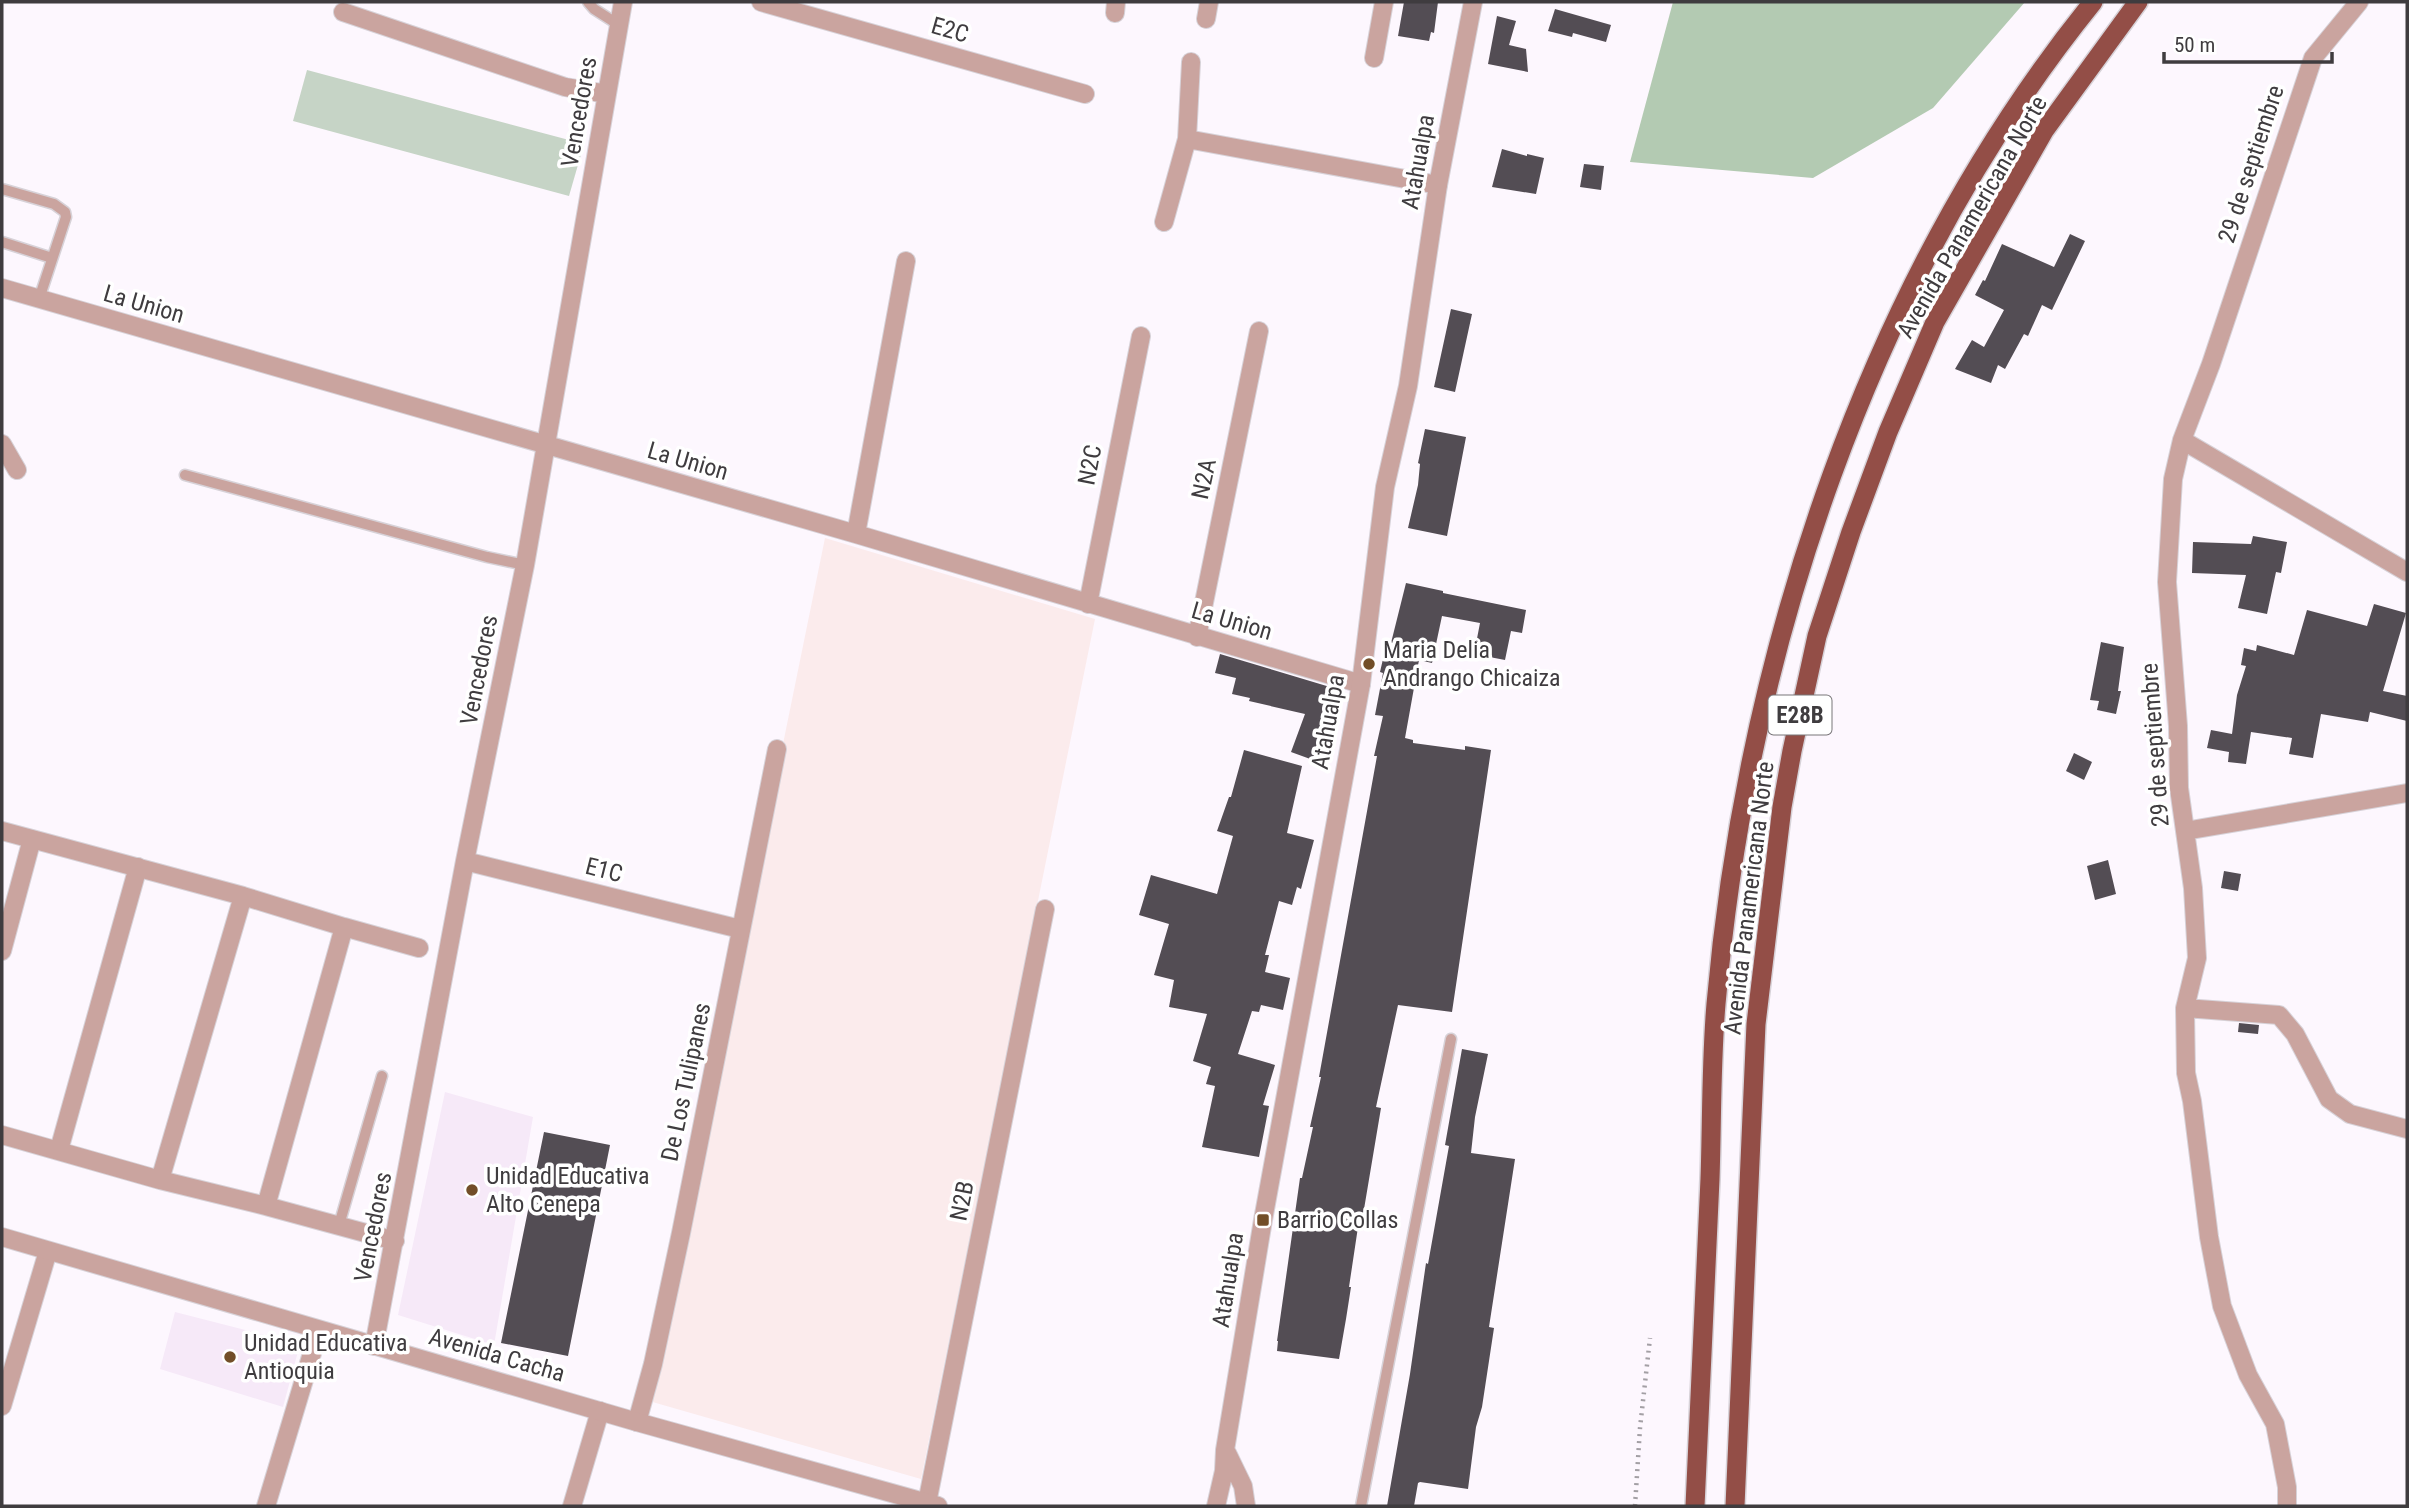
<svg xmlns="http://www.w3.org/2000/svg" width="2409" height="1508" font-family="'Roboto Condensed',sans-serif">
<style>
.industrial{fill:#fbebec}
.built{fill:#f6e9f8}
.green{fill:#c6d4c6}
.forest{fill:#b3cab2}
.building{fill:#534d54}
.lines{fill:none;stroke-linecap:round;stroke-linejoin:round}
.service-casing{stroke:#d7d2d8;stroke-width:13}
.minor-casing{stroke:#d7d2d8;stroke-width:20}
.tertiary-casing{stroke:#d7d2d8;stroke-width:20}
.trunk-casing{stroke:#d7d2d8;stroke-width:22}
.path{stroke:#a39fa4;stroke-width:4.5;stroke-dasharray:2 5;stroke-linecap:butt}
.service{stroke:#caa49f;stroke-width:10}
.minor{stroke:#caa49f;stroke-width:18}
.tertiary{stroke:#caa49f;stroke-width:18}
.trunk{stroke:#934e47;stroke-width:19}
.poi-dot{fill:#724e28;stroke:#fff;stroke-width:2.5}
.labels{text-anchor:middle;stroke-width:7;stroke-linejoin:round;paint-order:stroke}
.shield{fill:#fff;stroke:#797679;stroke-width:2}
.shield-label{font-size:23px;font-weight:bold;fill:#3f3c3f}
.street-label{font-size:24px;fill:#3f3c3f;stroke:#fff}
.poi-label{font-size:24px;fill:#3f3c3f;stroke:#fff;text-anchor:start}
</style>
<rect width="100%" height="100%" fill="#fdf7fe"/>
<path class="industrial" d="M825,538L1095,619L921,1479L649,1401Z"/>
<path class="built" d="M445,1092L533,1117L494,1345L398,1315Z
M175,1312L300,1344L283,1407L160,1369Z"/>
<path class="green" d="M307,70L584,144L569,196L293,121Z"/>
<path class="forest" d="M1673,2H2025L1933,108L1813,178L1630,162Z"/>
<path class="building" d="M1404,2H1438L1434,33L1431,32L1429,41L1398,36Z
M1555,9L1611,25L1606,42L1573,33L1572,37L1548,31Z
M1497,16L1516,21L1509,45L1526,49L1528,72L1488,64Z
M1502,149L1527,156V154L1544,158L1536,194L1492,187Z
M1584,164L1604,166L1601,190L1580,187Z
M2070,234L2085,241L2052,310L2042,305L2028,336L2024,334L2005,369L1998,365L1991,383L1955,369L1972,340L1984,347L2004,310L1975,295L1983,280L1985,281L2002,244L2054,267Z
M1451,309L1472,314L1455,392L1434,387Z
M1425,429L1466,437L1447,536L1408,528L1418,485L1420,464L1418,463Z
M2253,536L2287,542L2281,573L2276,572L2267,614L2238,608L2246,575L2192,573L2193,542L2251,544Z
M1406,583L1443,591V593L1526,610L1522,633L1511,631L1505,660L1474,654L1480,623L1442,616L1432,663L1419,660L1405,738L1413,740V743L1465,750V746L1491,750L1452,1012L1398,1005L1376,1107L1381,1108L1361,1227H1358L1349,1287H1351L1346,1319L1339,1359L1277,1351L1278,1341H1277L1300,1178H1302L1313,1127H1310L1321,1077H1319L1377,756H1374L1383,716L1375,715L1383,673L1380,672L1386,646L1390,647Z
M2374,604L2406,613L2383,691L2407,696V721L2370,712L2368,722L2321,714L2313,758L2289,754L2292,738L2251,732L2246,764L2228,762L2229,752L2207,748L2211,730L2232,734L2237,695L2246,666L2241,665L2244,648L2256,651L2257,645L2294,655L2307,610L2367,626Z
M2101,642L2124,647L2118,691H2121L2116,714L2097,710L2099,701L2090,700Z
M1220,654L1340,690L1334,713L1330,712L1313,760L1291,752L1305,714L1249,701L1250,698L1232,694L1236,678L1215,673Z
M1244,750L1302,766L1287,833L1314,840L1301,889L1297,887L1292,905L1279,901L1265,955H1269L1265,972L1290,978L1283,1010L1261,1005L1259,1012L1252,1011L1238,1054L1275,1065L1263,1105L1269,1106L1259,1157L1202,1147L1215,1086L1206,1084L1211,1067L1193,1061L1207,1014L1169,1007L1174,980L1154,975L1169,924L1139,915L1151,875L1217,894L1233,836L1217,831L1229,797H1231Z
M2074,753L2092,762L2084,780L2066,771Z
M2108,860L2116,894L2095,900L2087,866Z
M2224,871L2241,874L2238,891L2221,888Z
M2239,1023L2259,1025L2258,1034L2238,1032Z
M1462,1049L1488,1054L1475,1117L1471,1153L1515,1159L1489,1327L1494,1328L1482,1407L1476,1427L1468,1489L1420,1482L1418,1483L1414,1506H1387L1410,1374L1426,1263L1428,1264L1449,1146L1445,1145Z
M544,1132L610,1145L568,1356L501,1343Z"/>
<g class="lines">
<defs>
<path id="service" d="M588,2L594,9L619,25
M2,189L54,204L65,212L66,217L39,299
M2,242L52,258
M185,475L487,557L525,565
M339,1225L382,1076
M1361,1506L1451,1039"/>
<path id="minor" d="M761,2L1085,94
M343,12L565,87L607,94
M1115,13L1116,2
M1206,19L1209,2
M1374,58L1384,2
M1187,139L1438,185
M1164,222L1187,139L1191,62
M2,288L856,534L1361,684
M2182,440L2407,572
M2,444L17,470
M856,534L906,261
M1088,604L1141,336
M1197,637L1259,331
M2,831L243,896L344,927L266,1206
M2185,831L2407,793
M465,861L732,927
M344,927L419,948
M2,951L32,839
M2185,1008L2279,1015L2295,1034L2329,1099L2350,1114L2407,1129
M2,1135L160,1180L266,1206L395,1241
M59,1150L138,867
M160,1180L243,896
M374,1346L465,861L525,565L623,2
M2,1406L48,1251
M637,1422L653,1364L681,1233L777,749
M927,1503L1045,909
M266,1506L319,1330
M572,1506L600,1411
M2287,1506V1487L2275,1424L2248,1375L2222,1306L2209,1237L2192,1101L2186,1073L2185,1008L2197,958L2193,888L2179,788L2178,726L2167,582L2173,479L2182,440L2211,364L2313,58L2359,2"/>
<path id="tertiary" d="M2,1237L637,1422L938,1506
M1227,1453L1243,1486L1246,1506
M1216,1506L1224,1471L1225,1450L1263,1220L1361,684L1385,487L1408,386L1438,185L1473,2"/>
<path id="trunk" d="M1695,1506C1701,1397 1706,1288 1710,1179C1712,1121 1711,1062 1716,1004C1747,651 1869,279 2093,2
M1735,1506L1756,1024L1782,807L1792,751L1817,636L1851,532L1888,432L1935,322L2044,131L2138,2"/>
</defs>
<use href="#service" class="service-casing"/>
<use href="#minor" class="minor-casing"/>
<use href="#tertiary" class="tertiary-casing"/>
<use href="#trunk" class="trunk-casing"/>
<path class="path" d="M1635,1506L1640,1428L1650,1338"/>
<use href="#service" class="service"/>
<use href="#minor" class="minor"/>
<use href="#tertiary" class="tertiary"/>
<use href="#trunk" class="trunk"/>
</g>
<g class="poi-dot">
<circle cx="1369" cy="664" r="7"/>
<circle cx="472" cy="1190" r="7"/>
<rect x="1256" y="1213" width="14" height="14" rx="3.5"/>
<circle cx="230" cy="1357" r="7"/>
</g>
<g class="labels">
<rect class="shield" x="1768.5" y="695.5" width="63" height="39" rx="5"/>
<g class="shield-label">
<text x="1800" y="723">E28B</text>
</g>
<g class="street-label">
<text transform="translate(950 30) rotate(16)" y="8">E2C</text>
<text transform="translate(579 112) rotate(-80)" y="8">Vencedores</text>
<text transform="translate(1418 162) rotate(-80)" y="8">Atahualpa</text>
<text transform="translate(2251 164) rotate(-72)" y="8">29 de septiembre</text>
<text transform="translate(1972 217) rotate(-60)" y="8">Avenida Panamericana Norte</text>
<text transform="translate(144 304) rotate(16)" y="8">La Union</text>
<text transform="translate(688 461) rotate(16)" y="8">La Union</text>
<text transform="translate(1090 465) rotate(-79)" y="8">N2C</text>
<text transform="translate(1204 479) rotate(-78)" y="8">N2A</text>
<text transform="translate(1232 621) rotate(16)" y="8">La Union</text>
<text transform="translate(479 670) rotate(-79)" y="8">Vencedores</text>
<text transform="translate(1328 722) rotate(-80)" y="8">Atahualpa</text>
<text transform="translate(2155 745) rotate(-94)" y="8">29 de septiembre</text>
<text transform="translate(604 870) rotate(14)" y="8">E1C</text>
<text transform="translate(1749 898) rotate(-83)" y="8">Avenida Panamericana Norte</text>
<text transform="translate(686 1082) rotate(-78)" y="8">De Los Tulipanes</text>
<text transform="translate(962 1201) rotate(-79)" y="8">N2B</text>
<text transform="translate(373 1227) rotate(-79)" y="8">Vencedores</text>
<text transform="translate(1228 1280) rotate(-81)" y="8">Atahualpa</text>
<text transform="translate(497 1355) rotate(16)" y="8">Avenida Cacha</text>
</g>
<g class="poi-label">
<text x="1383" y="658">Maria Delia<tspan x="1383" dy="28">Andrango Chicaiza</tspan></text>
<text x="486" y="1184">Unidad Educativa<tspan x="486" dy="28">Alto Cenepa</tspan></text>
<text x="1277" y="1228">Barrio Collas</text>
<text x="244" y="1351">Unidad Educativa<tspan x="244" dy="28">Antioquia</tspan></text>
</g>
</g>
<rect width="2409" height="1508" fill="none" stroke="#3f3c3f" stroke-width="7"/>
<path d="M2164 52v10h168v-10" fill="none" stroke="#3f3c3f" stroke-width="3.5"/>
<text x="2174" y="52" font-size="21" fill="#3f3c3f" stroke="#ffffff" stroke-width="5" paint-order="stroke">50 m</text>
</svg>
